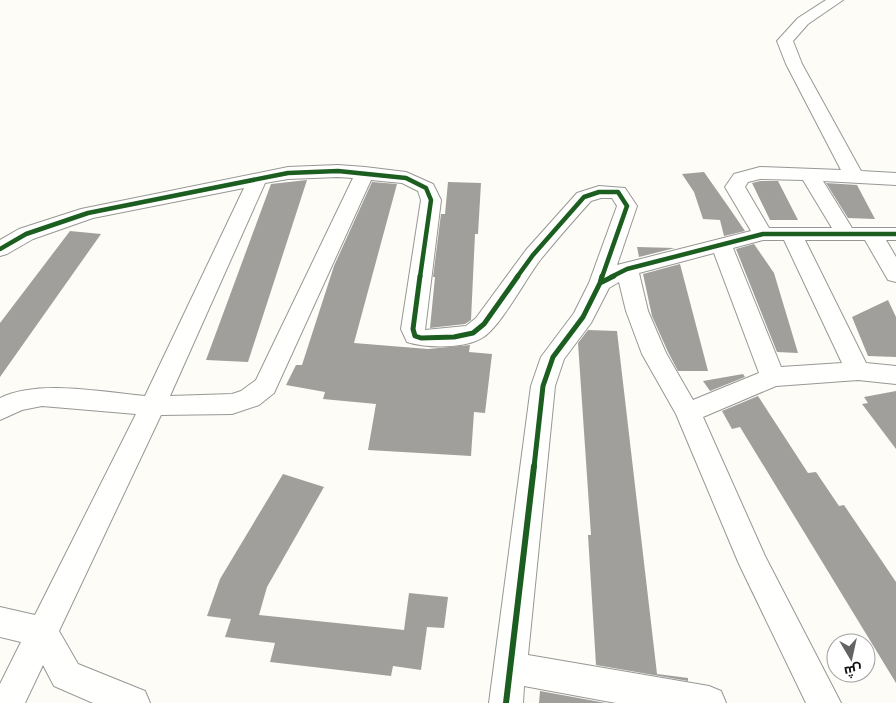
<svg xmlns="http://www.w3.org/2000/svg" width="896" height="703" font-family="Merriweather,Cairo,serif">
<style>
.building{fill:#a19f9c}
.lines{fill:none;stroke-linecap:round;stroke-linejoin:round}
.minor-casing{stroke:#979795;stroke-width:2}
.minor{fill:#fffffe;fill-rule:evenodd}
.cycleway-far2-casing{stroke:#fff;stroke-width:7}
.cycleway-far1-casing{stroke:#fff;stroke-width:8}
.cycleway-casing{stroke:#fff;stroke-width:9}
.cycleway-far2{stroke:#1b5e20;stroke-width:4.5}
.cycleway-far1{stroke:#1b5e20;stroke-width:5}
.cycleway{stroke:#1b5e20;stroke-width:6}
</style>
<rect width="100%" height="100%" fill="#fdfcf7"/>
<path class="building" d="M704,172L730,209L745,231L724,236L720,220L703,219L694,192L682,174Z
M307,180L248,362L206,360L271,184Z
M760,181H778L798,220H770L752,183Z
M372,182L397,184L354,343L428,349L470,345L469,352L492,354L485,413L474,412L471,456L368,450L376,404L323,399L325,392L286,385L296,365H302L334,266Z
M448,182L481,183L478,234H475L471,320L465,324L430,328L435,277H433L441,214H445Z
M826,183L857,185L875,219L848,218Z
M70,231L101,234L0,377V323Z
M754,244L774,273L798,353L777,352L736,249Z
M637,247L675,248L639,257Z
M680,264L708,371H678L668,352L652,316L643,274Z
M888,300L896,317V357L868,356L852,317Z
M588,330L617,331L657,674L688,678V681L596,665L588,535H591L578,343Z
M743,374L745,377L710,391L703,381Z
M896,391V449L862,404L868,403L864,397Z
M758,396L808,473L816,472L839,506L844,505L896,582V683L740,427L732,429L722,411Z
M283,474L324,487L267,587L259,615L404,630L409,593L448,597L444,628L427,627L421,670L393,666L391,676L270,662L275,643L225,637L231,619L207,616L220,579Z
M540,691L606,703H539Z"/>
<g class="lines">
<defs>
<path id="minor" d="M826,0H843L808,24L793,41L802,64L861,171L896,173V185L823,181L852,228H896V240H886L896,257V282L888,280L865,240H805L866,363L896,366V384L858,380L776,386L703,417L765,556L841,703H806L739,564L676,414L642,354L626,311L619,282L609,288L591,323L564,359L555,386L528,655L709,686L721,691L726,703H616L524,686L523,703H489L531,386L541,357L574,313L589,283L617,206L612,198H601L591,201C574,220 557,239 541,259C526,278 500,328 482,338C464,349 425,348 407,342L401,329L421,200L418,191L402,183L371,180L274,393L259,405L232,414L161,415L59,631L78,664L145,691L150,703H93L54,686L43,665L25,703H0V684L21,642L0,637V607L35,615L136,414L42,406L22,410L0,420V398C38,379 103,392 145,396L244,188L93,218L33,239L7,254L0,256V240L19,229L81,209L288,167L338,165L365,167L406,172L433,184L441,200L425,330L466,326L476,318L526,250L577,193L599,186L625,188L637,206L617,265L751,231L725,187L734,174L760,167L841,170L786,64L777,41L798,18ZM338,177L353,178L256,380L241,391L232,394L170,396L265,183L288,179ZM760,179L803,180L832,228H769L745,187L748,182ZM763,240H784L842,363L781,367L733,248ZM714,253L759,373L693,400L666,353L648,311L639,273Z"/>
</defs>
<use href="#minor" class="minor-casing"/>
<use href="#minor" class="minor"/>
<defs>
<path id="cycleway-far2" d="M0,249L26,234L88,213L288,173L338,171L406,178L426,188L431,200L420,277
M517,277L533,255L584,197L599,192H618L627,206L602,277
M611,277L627,269L763,234H896"/>
<path id="cycleway-far1" d="M420,276L413,329L415,336L421,338L454,337L473,333L484,324L518,276
M600,283L602,276
M534,467L543,386L553,357L583,317L600,283L614,276"/>
<path id="cycleway" d="M506,703L534,466"/>
</defs>
<use href="#cycleway-far2" class="cycleway-far2-casing"/>
<use href="#cycleway-far1" class="cycleway-far1-casing"/>
<use href="#cycleway" class="cycleway-casing"/>
<use href="#cycleway-far2" class="cycleway-far2"/>
<use href="#cycleway-far1" class="cycleway-far1"/>
<use href="#cycleway" class="cycleway"/>
</g>
<g transform="translate(851 658) rotate(171)"><circle r="24" fill="#ffffff" stroke="#a0a0a0"/>
<path d="M0-4L9 19L0 12L-9 19Z" fill="#646362"/>
<text y="-8" font-size="14" font-weight="bold" text-anchor="middle" fill="#111111">ش</text>
</g>
</svg>
